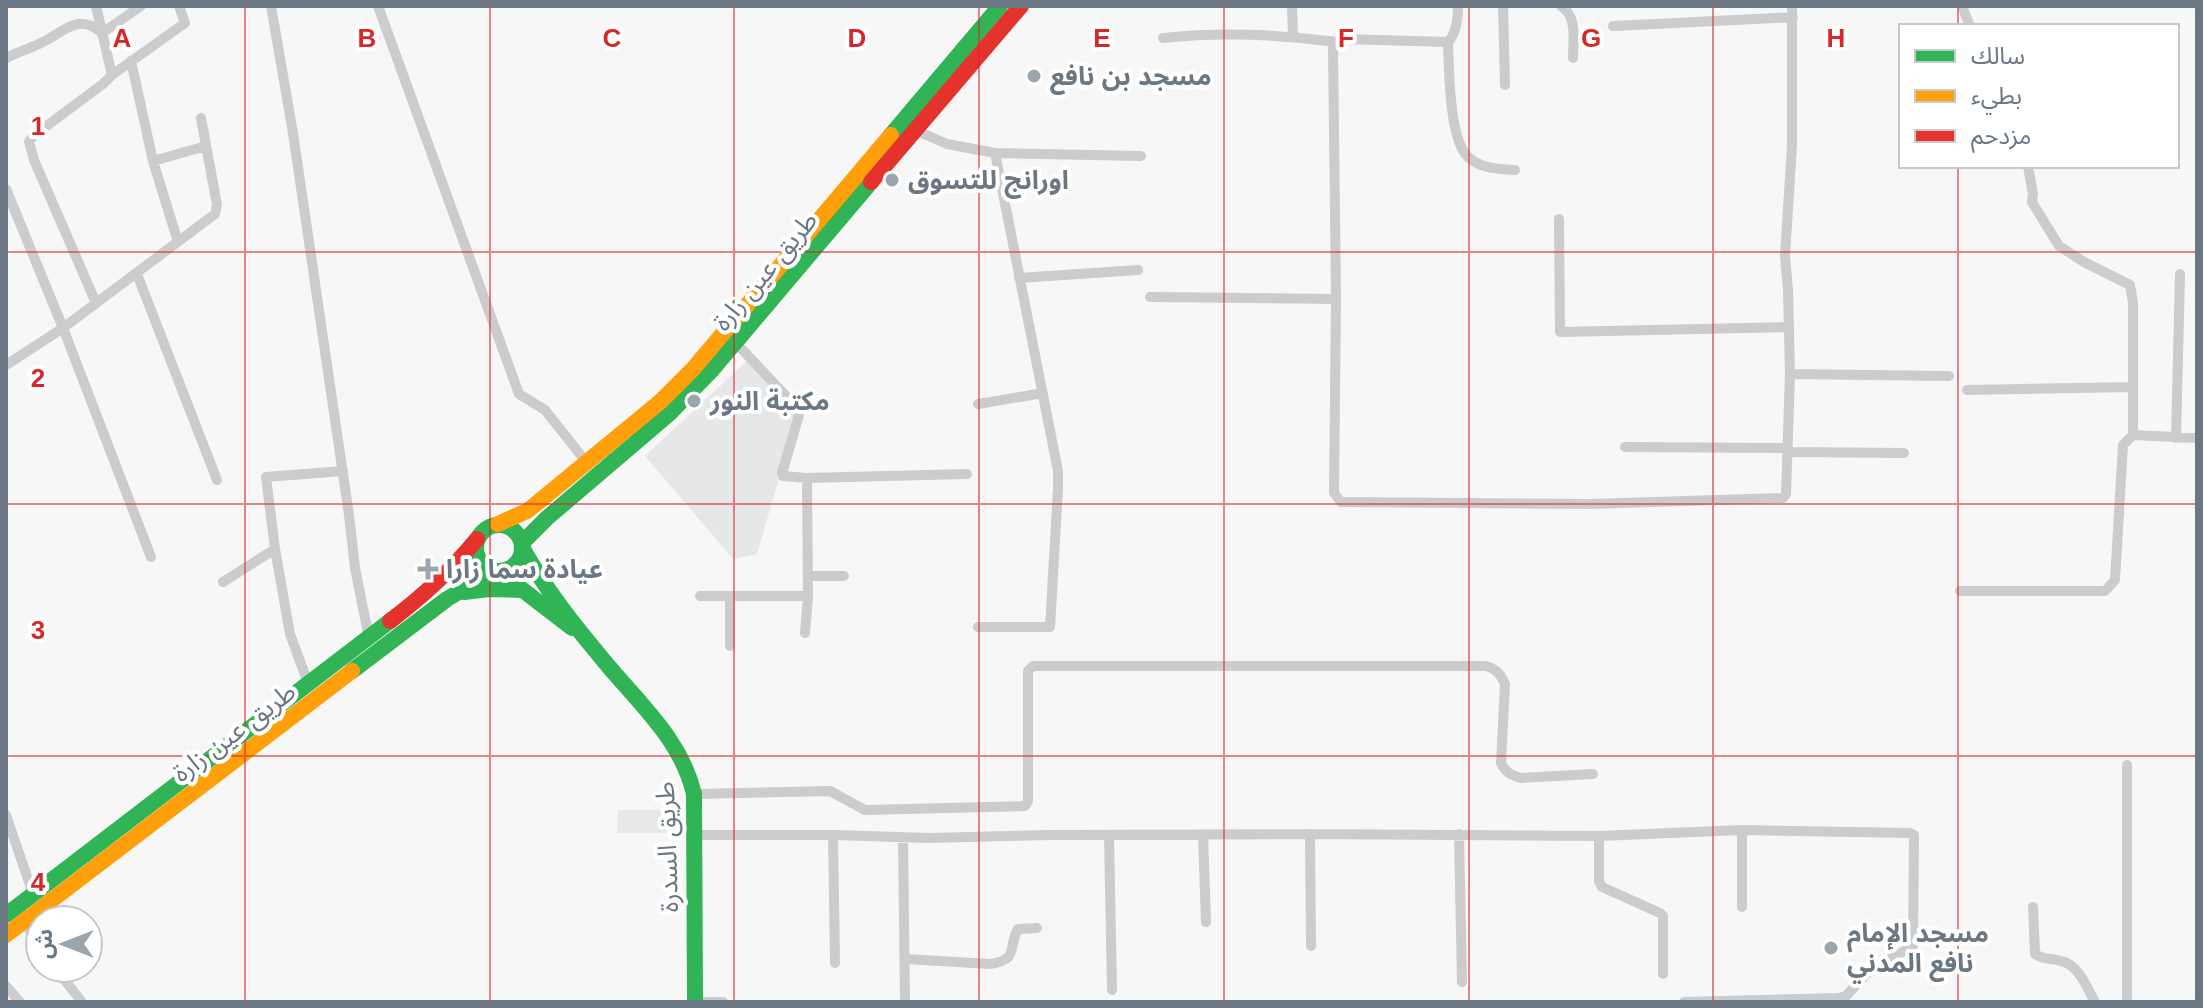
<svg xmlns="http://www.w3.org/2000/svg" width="2203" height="1008" font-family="Arial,'Noto Sans Arabic',sans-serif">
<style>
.built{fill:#e6e7e8}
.green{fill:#e6e9e5}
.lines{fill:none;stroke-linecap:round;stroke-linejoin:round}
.street{stroke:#ccccce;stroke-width:10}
.fast{stroke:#30b455;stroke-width:16}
.slow{stroke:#ff9f0a;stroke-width:16}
.jam{stroke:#e5322d;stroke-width:16}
.grid{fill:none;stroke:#d62828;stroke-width:2;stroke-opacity:0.55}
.poi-dot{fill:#9ca4ac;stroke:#fff;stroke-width:3}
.labels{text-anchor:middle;stroke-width:8;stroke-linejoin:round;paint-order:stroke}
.poi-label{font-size:26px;font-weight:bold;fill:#6b7783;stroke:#fff;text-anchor:start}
.street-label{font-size:26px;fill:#6b7783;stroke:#fff}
.grid-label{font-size:26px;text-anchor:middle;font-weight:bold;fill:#d62828;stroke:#fff;stroke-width:8;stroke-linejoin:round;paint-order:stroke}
</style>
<rect width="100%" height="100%" fill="#f7f7f7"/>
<path class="built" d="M749,359L798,413L757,554L733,559L645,456Z"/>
<path class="green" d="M618,810H666V833H617Z"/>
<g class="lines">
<path class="street" d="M96,6L112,75L103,84L33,136L29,142L34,160L96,303
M271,6L293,133L349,515L355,568L369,638
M378,6L519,394L545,410L587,463
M1292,6L1293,36
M1458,6C1458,18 1457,33 1448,42C1449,68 1449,139 1468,157C1481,169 1499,169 1515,170
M1503,6L1505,85
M1561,6C1578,17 1573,41 1573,58
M1962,6L1970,26
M1613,26L1793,17
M102,33L141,6
M1163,38C1222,32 1278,34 1337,42L1343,39L1448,42
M1337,42L1333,48L1336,296L1334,493L1341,502L1590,504L1783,498L1786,494L1790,374L1788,290L1785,256L1792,145V6
M6,58C18,52 31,48 43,42C64,32 78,12 102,33
M131,61L153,161L178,242
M112,75L185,23L179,6
M915,130L947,144L995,153L1141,156
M153,161L206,146
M2028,166L2033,194L2032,202L2059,246L2084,262L2130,285L2133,303V387
M6,189L63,328L151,557
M1559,219L1560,332L1789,327
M137,274L217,480
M1019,278L1138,270
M1150,297L1336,299
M736,343L799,410V415L782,473L783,476L807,478L967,474
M6,365L63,328L215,214L217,205L201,118
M1790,374L1949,376
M1967,390L2133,387V435L2197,438
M978,404L1043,393
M2176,438L2180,274
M1625,447L1788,448
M1788,452L1904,453
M808,576H844
M223,582L275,549
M1960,591H2105L2115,580L2123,445L2133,435
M700,596H808
M978,627H1050L1058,489V471L995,153
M805,633L808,596L807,478
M730,646V596
M308,683L290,634L275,549L266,477L343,471
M694,794L830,791L865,810L1025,806L1028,801V671L1033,666H1486C1496,669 1501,674 1505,684L1501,763C1506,773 1511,775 1521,778L1593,774
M6,815L33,894
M1742,830V907
M1310,834L1311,946
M1459,834L1462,982
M694,835H833L929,838L1051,835L1310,834L1599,836L1742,830L1910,833L1914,835L1913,946L1870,970L1846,996L1839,998L1684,1002
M833,835L835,963
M1109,835L1112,990
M1203,835L1206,922
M1599,836V881L1602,887L1660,913L1663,916V974
M903,838L905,1002
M2033,907L2035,954C2043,960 2051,958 2061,961C2079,965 2087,988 2095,1002
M24,922L40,946
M906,959L990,964C1020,959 1007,949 1018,929L1037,928
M55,968L82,1002
M6,986L20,1002
M695,1002H723
M2127,1002V765"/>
<path class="fast" d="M891,135L1000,6
M476 548a23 23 0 1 1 46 0a23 23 0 1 1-46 0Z
M522,543L547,518L669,414L711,371L871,182
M523,549C547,592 578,630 610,668C643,707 682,742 694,794L695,1002
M498,571L572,628
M464,592L489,589L523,590
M352,671L447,599L494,571
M6,915L390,621"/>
<path class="slow" d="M498,524L527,511L536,504L660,402L693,369L891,135
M6,935L352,671"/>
<path class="jam" d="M871,182L1021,6
M390,621C423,596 450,572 477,539"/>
</g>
<path class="grid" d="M245,6V1002M490,6V1002M734,6V1002M979,6V1002M1224,6V1002M1469,6V1002M1713,6V1002M1958,6V26M1958,166V1002M6,252H2197M6,504H2197M6,756H2197"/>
<g class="poi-dot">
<circle cx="1034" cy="76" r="8"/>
<circle cx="892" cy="180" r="8"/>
<circle cx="694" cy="401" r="8"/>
<path d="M424 557h8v8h8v8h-8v8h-8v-8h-8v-8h8z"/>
<circle cx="1831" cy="948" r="8"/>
</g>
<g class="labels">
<g class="poi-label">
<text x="1050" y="85">مسجد بن نافع</text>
<text x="908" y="189">اورانج للتسوق</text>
<text x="710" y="410">مكتبة النور</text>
<text x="446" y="578">عيادة سما زارا</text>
<text x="1847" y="942">مسجد الإمام<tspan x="1847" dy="30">نافع المدني</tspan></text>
</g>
<g class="street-label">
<text transform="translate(765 271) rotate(-50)" y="9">طريق عين زارة</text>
<text transform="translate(234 732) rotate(-37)" y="9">طريق عين زارة</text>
<text transform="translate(667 847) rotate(-92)" y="9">طريق السدرة</text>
</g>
</g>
<g class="grid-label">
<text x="122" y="47">A</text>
<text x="367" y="47">B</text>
<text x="612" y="47">C</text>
<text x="857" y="47">D</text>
<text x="1102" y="47">E</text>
<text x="1346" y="47">F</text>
<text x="1591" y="47">G</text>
<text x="1836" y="47">H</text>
<text x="38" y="135">1</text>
<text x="38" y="387">2</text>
<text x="38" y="639">3</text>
<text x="38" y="891">4</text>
</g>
<rect width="2203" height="1008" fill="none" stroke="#6b7783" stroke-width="16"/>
<rect x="1899" y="24" width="280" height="144" fill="#ffffff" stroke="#c4c9cd" stroke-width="2"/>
<rect x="1915" y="50" width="40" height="12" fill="#30b455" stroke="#c4c9cd" stroke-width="2"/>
<text x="1971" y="64" font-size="24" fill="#6b7783">سالك</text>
<rect x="1915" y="90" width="40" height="12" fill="#ff9f0a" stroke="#c4c9cd" stroke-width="2"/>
<text x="1971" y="104" font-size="24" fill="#6b7783">بطيء</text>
<rect x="1915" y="130" width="40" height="12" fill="#e5322d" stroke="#c4c9cd" stroke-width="2"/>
<text x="1971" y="144" font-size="24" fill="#6b7783">مزدحم</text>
<g transform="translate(64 944) rotate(270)"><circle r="38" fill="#ffffff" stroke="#c4c9cd" stroke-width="2"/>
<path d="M0-6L14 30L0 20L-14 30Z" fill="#9ca4ac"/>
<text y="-12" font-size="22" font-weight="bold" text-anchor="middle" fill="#6b7783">ش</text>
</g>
</svg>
